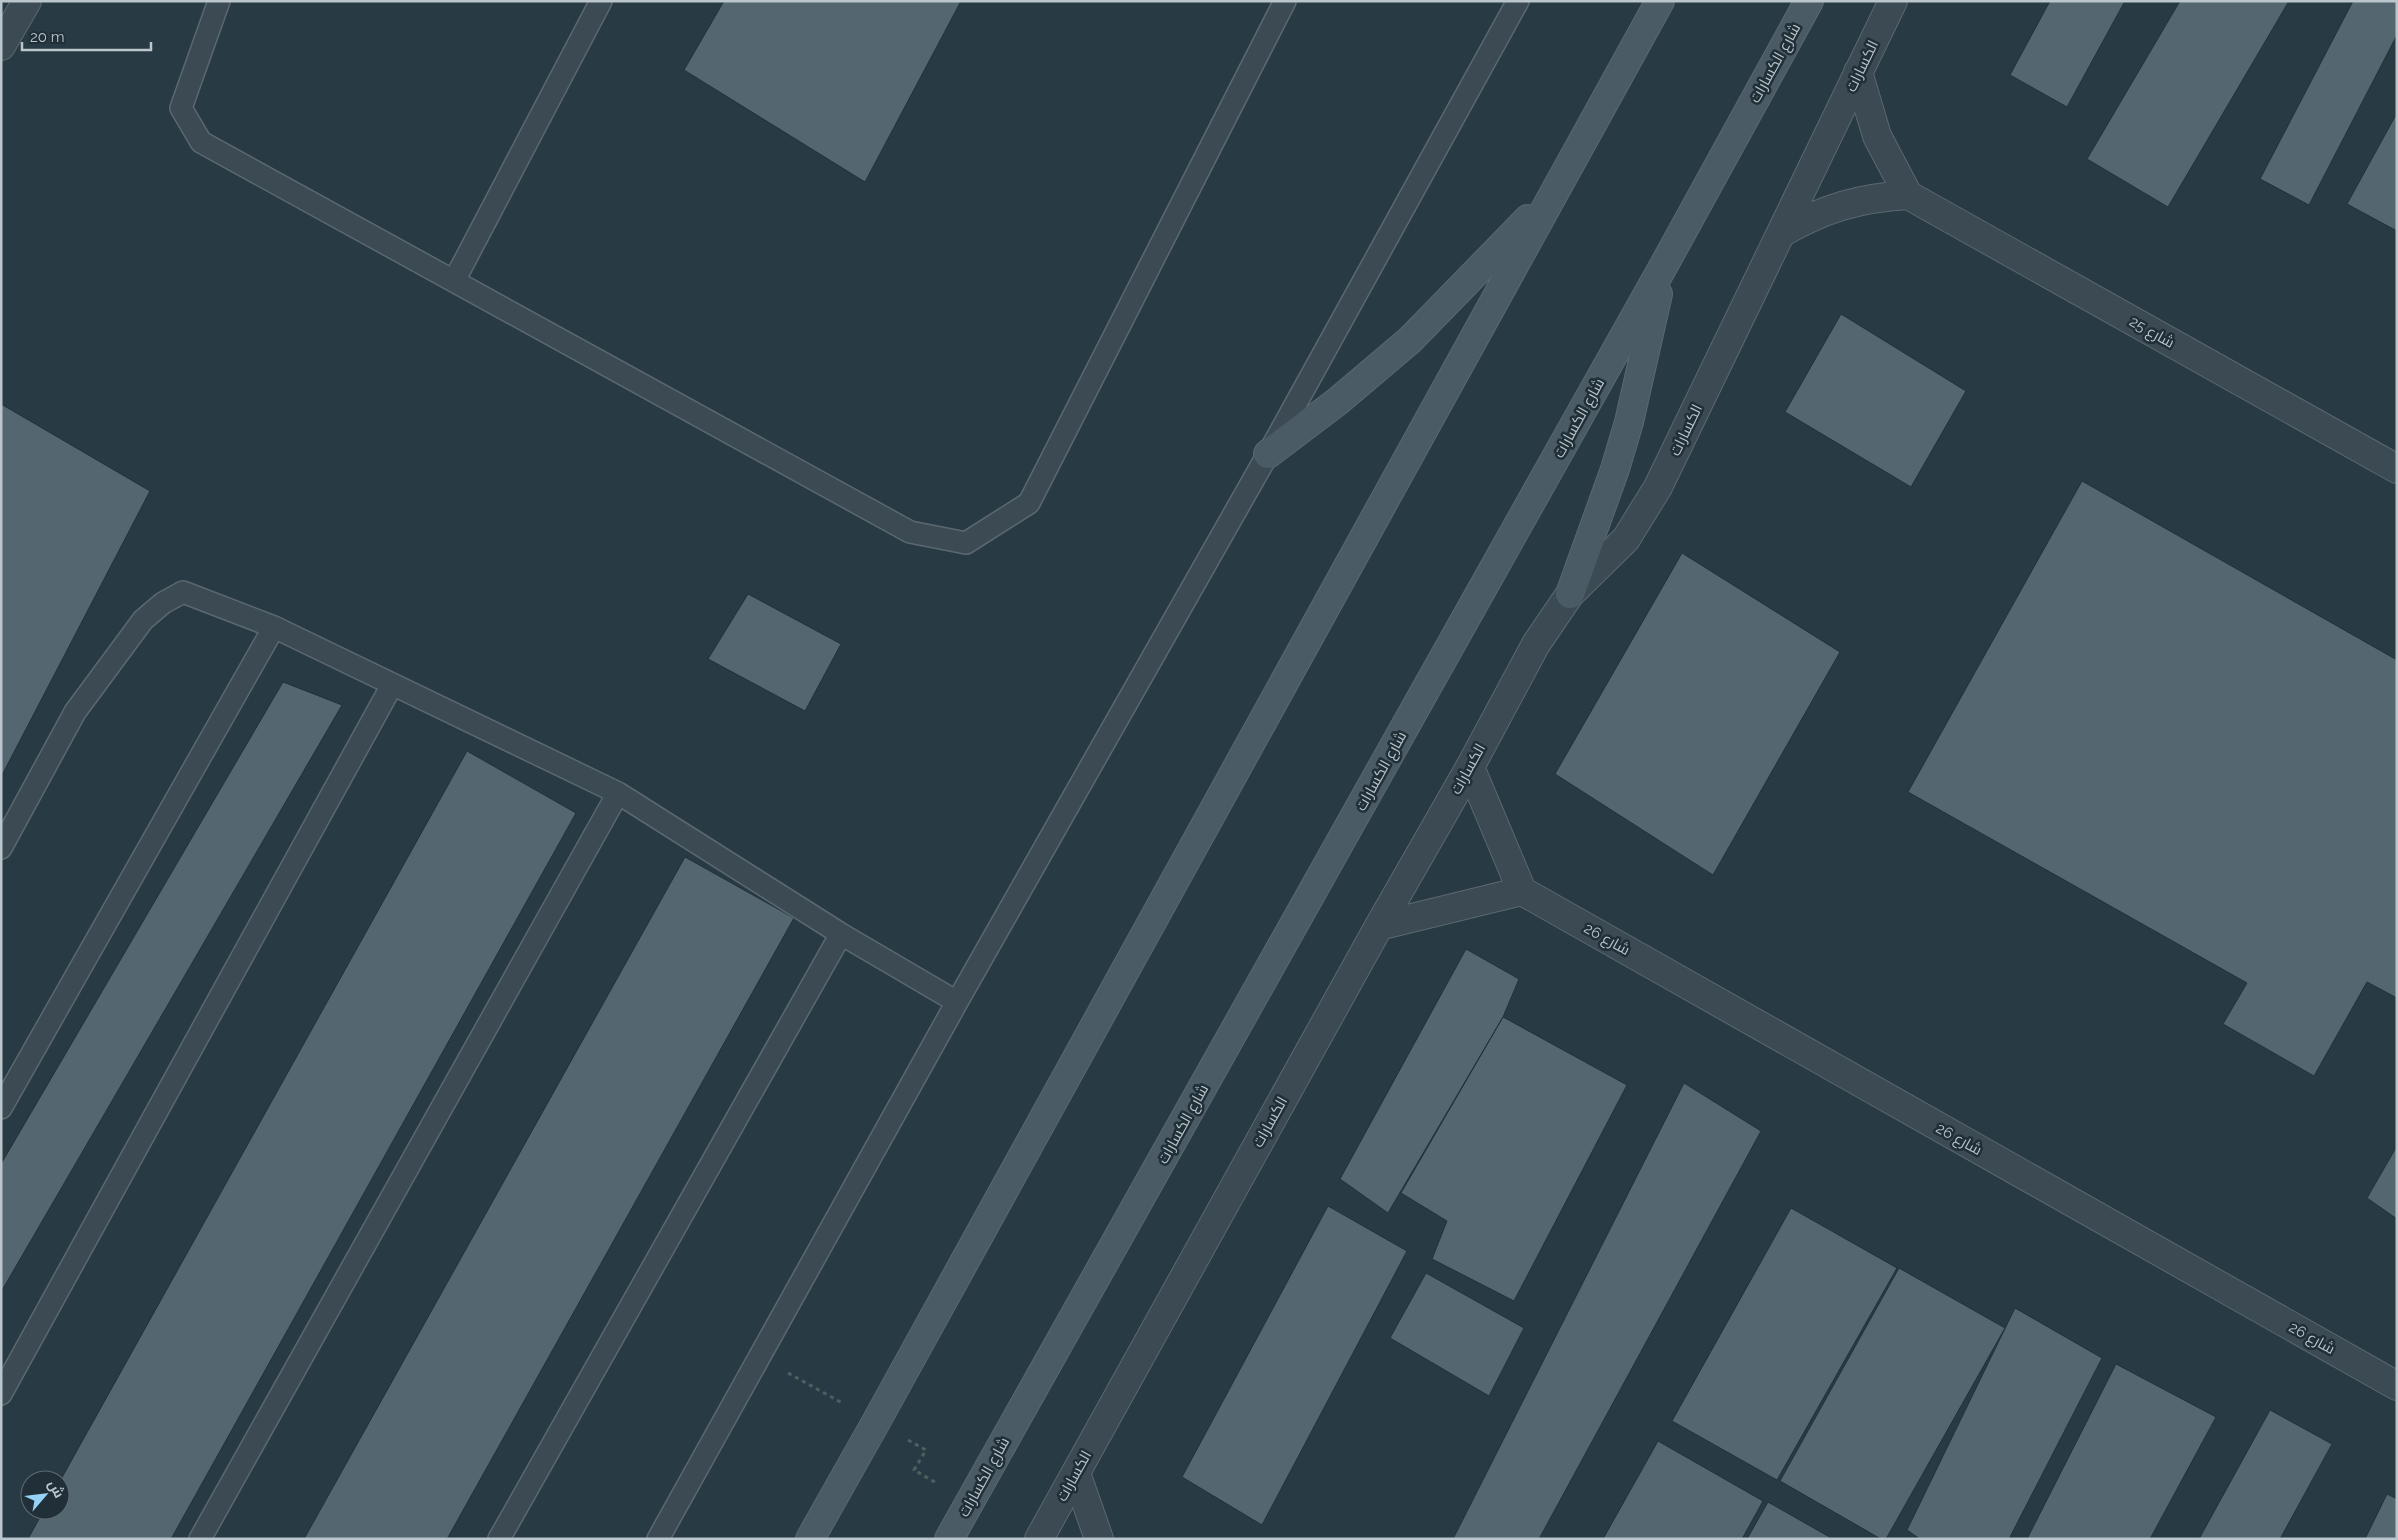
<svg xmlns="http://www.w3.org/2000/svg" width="2398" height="1540" font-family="Raleway,Cairo,sans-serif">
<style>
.building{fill:#546770;stroke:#23323a}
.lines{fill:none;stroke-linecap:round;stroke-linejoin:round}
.lane-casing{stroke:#5b6870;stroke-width:24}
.street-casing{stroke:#5b6870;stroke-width:30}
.secondary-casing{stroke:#5b6870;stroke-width:30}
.path{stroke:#4a625f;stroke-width:3;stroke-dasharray:4 4;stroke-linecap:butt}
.lane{stroke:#3c4b53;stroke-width:21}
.street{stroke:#3c4b53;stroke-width:28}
.secondary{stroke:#4a5b65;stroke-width:28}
.labels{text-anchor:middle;stroke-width:5;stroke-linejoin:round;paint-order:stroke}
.street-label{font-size:15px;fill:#bac5cc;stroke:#213038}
</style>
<rect width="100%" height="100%" fill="#283a43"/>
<path class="building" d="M724,1H961L865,182L684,70Z
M2050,1H2125L2067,107L2010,75Z
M2180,1H2289L2168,207L2087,159Z
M2353,1H2397V35L2309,205L2260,179Z
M2397,113V231L2347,204Z
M1841,314L1966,391L1911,487L1785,412Z
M1,404L150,491L1,777Z
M2082,481L2397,660V998L2367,982L2314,1076L2223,1024L2247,983L1908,792Z
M1682,553L1840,652L1713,875L1555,774Z
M748,594L841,644L805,711L708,659Z
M283,682L342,705L1,1292V1164Z
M467,751L576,813L171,1539H28L44,1510H60V1481Z
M685,857L794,918L447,1539H304Z
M1466,949L1519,979L1503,1017L1388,1213L1340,1179Z
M1503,1017L1627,1085L1514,1301L1432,1259L1447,1221L1401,1193Z
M1684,1083L1761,1131L1539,1539H1453Z
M2397,1146V1219L2367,1198Z
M1328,1206L1407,1251L1262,1525L1182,1477Z
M1791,1208L1897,1268L1777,1480L1672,1421Z
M1899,1268L2005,1328L1886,1539H1881L1780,1481Z
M1426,1273L1524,1328L1489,1396L1390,1338Z
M2015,1308L2102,1358L2009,1539H1920L1907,1530Z
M2116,1364L2216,1417L2150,1539H2027Z
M2270,1410L2332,1444L2280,1539H2199Z
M1658,1441L1763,1501L1742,1539H1603Z
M2387,1494L2397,1499V1539H2365Z
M1768,1502L1833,1539H1747Z"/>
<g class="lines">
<defs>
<path id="lane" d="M219,1L181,108L201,142L910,532L966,543L1029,503L1285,1
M454,281L601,1
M1,848L75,712L143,620L163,603L183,592L274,627L618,793L841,934L957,1002
M1,1108L274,627
M1,1394L392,685
M200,1539L618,793
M499,1539L841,934
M658,1539L957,1002L1268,454L1518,1"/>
<path id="street" d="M1,46L27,1
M1858,72L1877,136L1908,195L2397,469
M1783,232C1825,208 1859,198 1908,195
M1470,767L1522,891L2397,1386
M1379,926L1522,891
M1076,1473L1099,1539
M1039,1539L1379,926L1470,767L1536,644L1570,594L1626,539L1658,487L1893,1"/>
<path id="secondary" d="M1268,454L1338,401L1410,340L1528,219
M1570,594L1615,469L1629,422L1658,294
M810,1539L876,1422L1660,1
M949,1539L1664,265L1809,1"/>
</defs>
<use href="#lane" class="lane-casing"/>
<use href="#street" class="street-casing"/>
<use href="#secondary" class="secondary-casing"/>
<path class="path" d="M788,1373L844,1404
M908,1440L926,1450L914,1470L938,1484"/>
<use href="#lane" class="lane"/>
<use href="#street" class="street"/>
<use href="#secondary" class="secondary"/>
</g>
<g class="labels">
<g class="street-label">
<text transform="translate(1775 63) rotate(-61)" y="5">شارع الكسارات</text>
<text transform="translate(1862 66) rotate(-64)" y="5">الكسارات</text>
<text transform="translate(2152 332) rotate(29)" y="5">شارع 25</text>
<text transform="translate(1579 418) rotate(-61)" y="5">شارع الكسارات</text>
<text transform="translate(1686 430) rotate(-64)" y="5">الكسارات</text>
<text transform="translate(1468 769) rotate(-61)" y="5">الكسارات</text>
<text transform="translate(1381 771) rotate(-61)" y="5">شارع الكسارات</text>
<text transform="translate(1607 939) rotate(29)" y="5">شارع 26</text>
<text transform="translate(1270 1122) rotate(-61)" y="5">الكسارات</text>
<text transform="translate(1183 1124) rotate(-61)" y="5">شارع الكسارات</text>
<text transform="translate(1959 1139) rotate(29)" y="5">شارع 26</text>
<text transform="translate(2312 1338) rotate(29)" y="5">شارع 26</text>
<text transform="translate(1074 1476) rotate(-61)" y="5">الكسارات</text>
<text transform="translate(984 1477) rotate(-61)" y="5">شارع الكسارات</text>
</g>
</g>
<rect width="2398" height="1540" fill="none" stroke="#bac5cc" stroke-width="5"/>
<g transform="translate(45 1495) rotate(62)"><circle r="24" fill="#213038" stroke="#5e6c73"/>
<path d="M0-4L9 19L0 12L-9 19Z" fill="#95d2f6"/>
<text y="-8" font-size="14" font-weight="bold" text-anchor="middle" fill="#bac5cc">ش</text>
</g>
<path d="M22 42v8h129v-8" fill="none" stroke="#bac5cc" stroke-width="2.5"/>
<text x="30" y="42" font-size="15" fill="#bac5cc" stroke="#213038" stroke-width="4" paint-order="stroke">20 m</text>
</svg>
